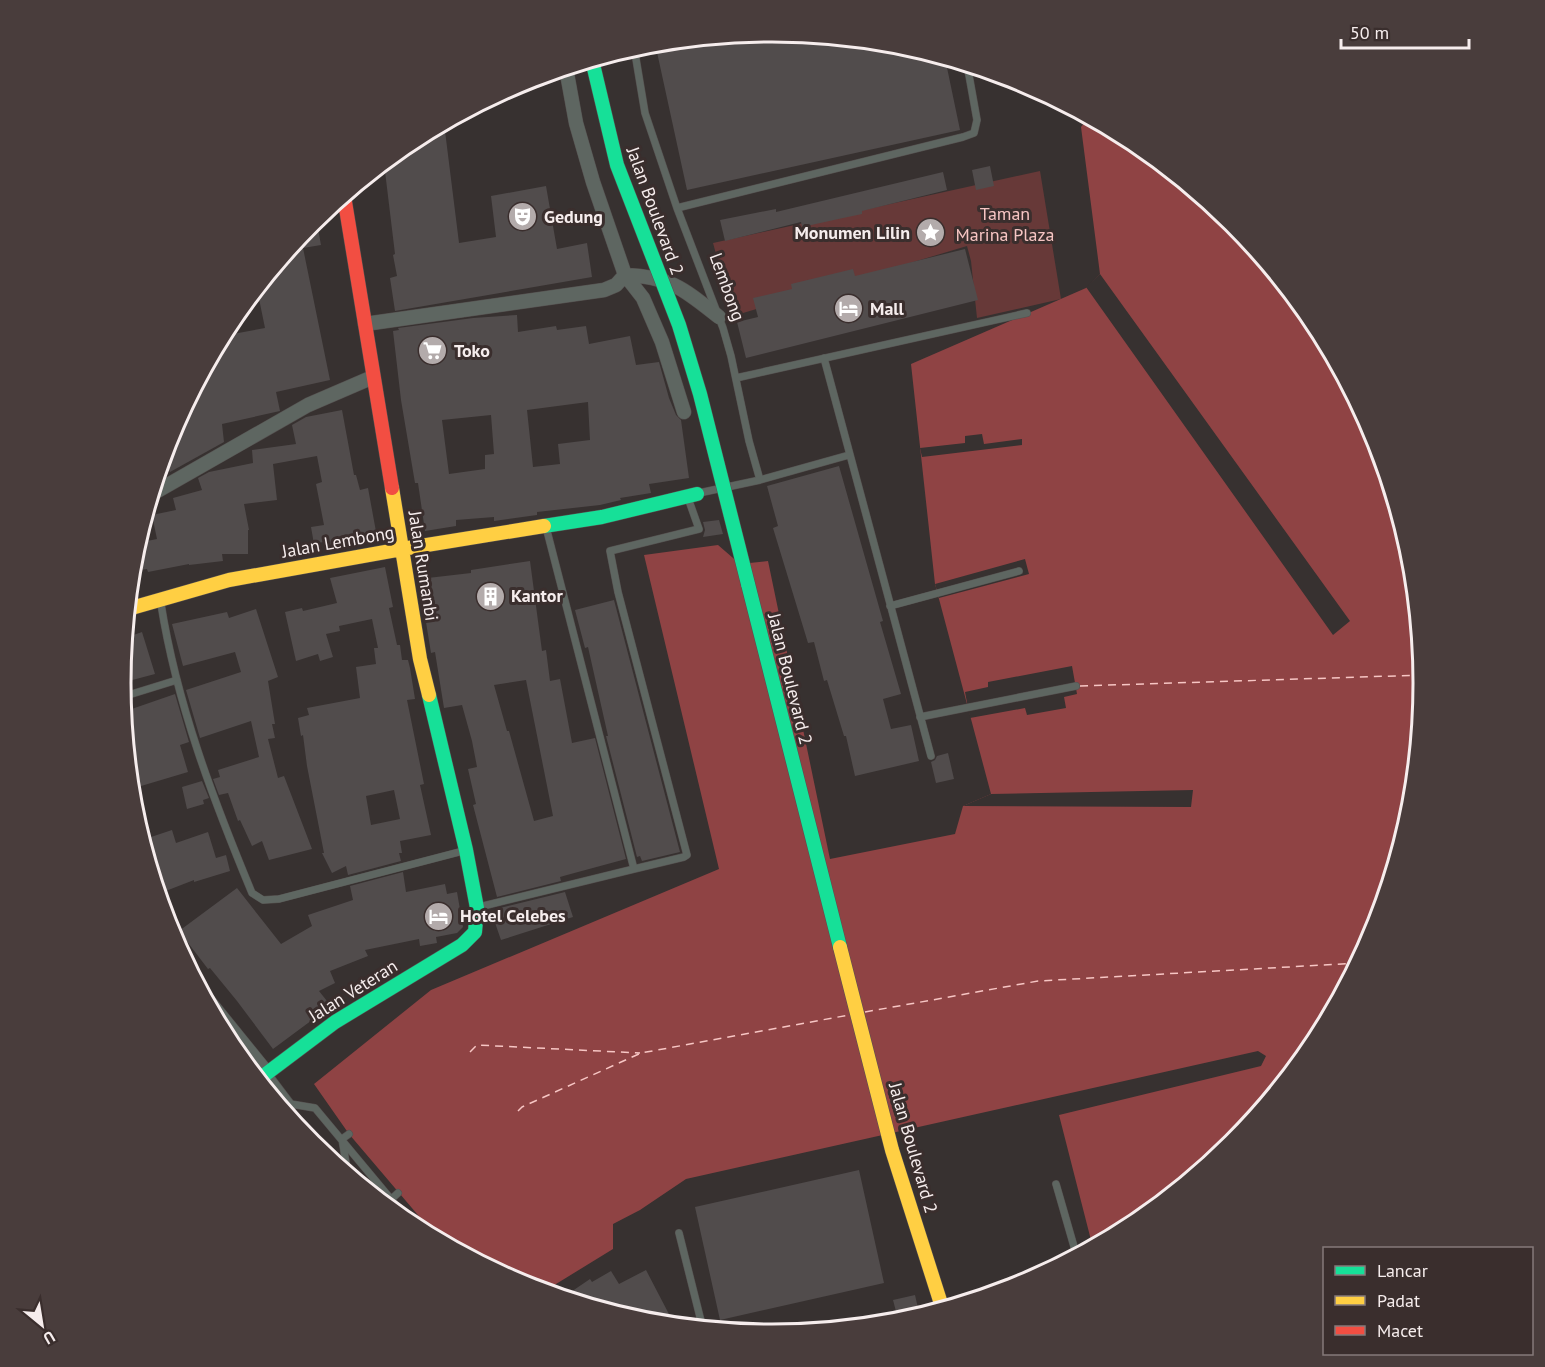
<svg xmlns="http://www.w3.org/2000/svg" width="1545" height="1367" font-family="'PT Sans',sans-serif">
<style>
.green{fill:#673938}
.water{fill:#8f4344}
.pier{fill:#373130}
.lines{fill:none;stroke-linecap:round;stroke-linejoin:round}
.ferry{stroke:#f7c6c4;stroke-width:1.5;stroke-dasharray:8 6;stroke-linecap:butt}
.building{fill:#514c4c;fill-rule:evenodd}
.lane-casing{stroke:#55504f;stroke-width:8}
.street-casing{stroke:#55504f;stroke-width:15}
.fast-casing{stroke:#55504f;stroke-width:15}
.slow-casing{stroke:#55504f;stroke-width:15}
.jam-casing{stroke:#55504f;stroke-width:15}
.lane{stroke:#5e6661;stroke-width:7}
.street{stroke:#5e6661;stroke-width:14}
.fast{stroke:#16e098;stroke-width:14}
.slow{stroke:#ffcf43;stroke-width:14}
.jam{stroke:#f24e42;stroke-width:14}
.fast-bridge-casing{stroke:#55504f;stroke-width:15;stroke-linecap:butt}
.fast-bridge{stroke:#16e098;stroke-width:14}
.labels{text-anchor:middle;stroke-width:6;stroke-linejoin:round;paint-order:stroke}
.street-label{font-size:18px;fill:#f6eded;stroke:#3a2e2d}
.park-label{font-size:18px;fill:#f6c5c3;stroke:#3a2e2d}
.poi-label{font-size:18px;font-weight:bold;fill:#f6eded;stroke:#3a2e2d;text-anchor:start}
.rim{fill:none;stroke:#f6eded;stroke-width:3}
</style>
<rect width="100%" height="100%" fill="#373130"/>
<path class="green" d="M1040,171L1061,299L977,318L971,261L967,246L733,316L713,243Z"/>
<path class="water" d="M1089,117L1135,142L1234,223L1315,322L1375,434L1412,557L1424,684L1412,811L1375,933L1314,1046L1233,1145L1134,1226L1093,1248L1059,1115L1261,1066L1266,1056L1258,1051L686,1179L640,1210L613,1224V1249L543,1292L523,1286L440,1241L349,1134L314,1084L431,990L719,869L644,555L718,545L740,564L768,561L830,859L955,834L963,806L991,794L935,584L911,364L1086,288L1100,274L1081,127Z"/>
<path class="pier" d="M1100,274L1350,621L1333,635L1086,287Z
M982,434L984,444L1022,439V445L922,457L920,448L965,443V436Z
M1025,559L1029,574L939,598L935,584Z
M1072,666L1077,694L1064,697L1066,708L1027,715L1025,708L970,718L965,692L988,687V682Z
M1193,790L1191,807L963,806L991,794Z"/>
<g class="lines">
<path class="ferry" d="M1080,686L1424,675
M865,1012L1038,981L1359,963
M470,1052L477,1045L640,1053
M518,1111L522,1107L641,1053L849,1015"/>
</g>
<path class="building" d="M773,32L900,44L945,58L960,130L687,190L655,43Z
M444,123L459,243L496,237L491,196L546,186L557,249L587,243L592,277L395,311L390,278L397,276L393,255L395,254L384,163L411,141Z
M990,166L994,186L976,190L972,170Z
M943,172L947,190L862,211V214L843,218L802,227L801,222L725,241L720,220L776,209V212Z
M316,218L321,245L303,248L330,380L276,392L280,411L222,424L224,442L170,472L163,459L170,434L222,336L265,328L257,289Z
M965,249L978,300L746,358L737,322L758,317L753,298L792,289L791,284L853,269L855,276Z
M517,315L518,332L556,326L557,330L586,326L589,344L630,336L636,365L659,362L669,398L676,415L681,420L689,478L649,484L651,493L620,498L621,500L600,505L537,512V515L494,521V517L456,520V526L425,531L418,483H415L401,400L393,331L399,330L398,328L473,318ZM588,402L590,440L558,444L560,464L533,467L527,410ZM491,415L494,454L485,455V469L449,474L442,420Z
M342,410L354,475H356L360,490L368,488L377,537L328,545V541L314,544L311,527L324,525L316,484L322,482L317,456L273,464L277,500L244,504L249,530H248V554H222L223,561L189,565V564L148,572L147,569L132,571L137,543L157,539L152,515L176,510L173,498L202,490L198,478L209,472L253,463L252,450L296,444L292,425L306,417Z
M839,466L883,621L880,622L901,694L883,699L891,729L911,725L919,761L855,776L846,736H844L827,680L824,681L814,642L808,643L773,528L778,526L767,486Z
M719,520L723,534L703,537L705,530L703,522Z
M530,561L542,651L546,650L550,681L560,679L572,743L595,738L626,859L567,875L560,877L561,881L497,897L473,805L476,804L468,769L477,767L472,741L462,705L444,708L435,652L431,653L419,579L471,573V570ZM526,680L553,816L534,821L509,731H507L494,685Z
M385,567L393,607L389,608L397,645H400L402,660H408L410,668L415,699L407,700L424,784L420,785L431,835L400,841L402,853H399L401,861L348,875L346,866L332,873L322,853H324L307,766L303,735L301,736L298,718L309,715L307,708L360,698L356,667L376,664L374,648H378L372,619L339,626L340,631L326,634L333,657L320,661L318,654L296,661L285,612L302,608L303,611L337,603L330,578ZM394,790L400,819L371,825L366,796Z
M614,600L680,852L642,861L640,856L637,857L606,736H608L588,647L585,648L575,610Z
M256,609L278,677L268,681L275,724H272L275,738L268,739L278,778L284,776L312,849L269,860L262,841L252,846L240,820L238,821L228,793L219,795L213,779L220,777L218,770L259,757L251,721L200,738L186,690L241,672L235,652L183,666L172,624L227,612L229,618Z
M142,632L155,674L121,683L125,638Z
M175,694L189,742L180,745L188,772L131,789L123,712Z
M948,753L954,779L936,783L931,762L935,760L937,756Z
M202,781L209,798L203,800L204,804L187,809L182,787Z
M172,830L176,843L208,832L216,858L226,855L230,871L194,882V880L158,894L142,840Z
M403,872L406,892L445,884L447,894L457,892L463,927L457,933L436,937L437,943L420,946L419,939L365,950L368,956L330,971L335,983L319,991L331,1006L273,1049L237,1001L210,968L208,969L179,931L237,888L281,944L312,926L308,915L353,900L350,886Z
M565,892L573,917L501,940L493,917L502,914L500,908Z
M859,1170L884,1283L720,1320L695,1207Z
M646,1270L671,1318L658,1324L645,1323L562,1298L590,1279L592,1282L611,1271L619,1284Z
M915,1295L920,1317L899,1323L893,1300Z"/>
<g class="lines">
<defs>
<path id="lane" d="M634,47L645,113L677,208L723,328L731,356L749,441L760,480L699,493
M677,208L963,137L974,133L977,120L967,64
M824,358L931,756
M736,378L1027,313
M760,480L849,455
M161,604C177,705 213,799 252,893L263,900L279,899L463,851
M890,606L1019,571
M122,697L177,680
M920,717L1076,686
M634,869L684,857L687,855L618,592L610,551L699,529L688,498
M479,907L634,869L546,527
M269,1075L291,1104L287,1115
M291,1104L315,1108L415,1228
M342,1169L346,1163L342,1139L349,1134
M1056,1184L1077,1257
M385,1205L398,1193
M679,1233L703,1329"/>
<path id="street" d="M566,68L576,123L593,182L625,275L643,298L662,342L684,412
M625,275C670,276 685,290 719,317
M365,324L604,290L616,285L625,275
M152,494L308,405L373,377
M203,994L267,1073"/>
<path id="fast" d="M544,526L602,517L697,494
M748,584L840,947
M258,1080L335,1022L462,945L475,932L477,908L466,850L429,695"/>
<path id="slow" d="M128,609L229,580L402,549L392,488
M429,695L420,659L402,549L544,526
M840,947L892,1150L943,1310"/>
<path id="jam" d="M344,196L392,488"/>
</defs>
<use href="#lane" class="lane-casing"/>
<use href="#street" class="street-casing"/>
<use href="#fast" class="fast-casing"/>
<use href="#slow" class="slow-casing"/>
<use href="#jam" class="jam-casing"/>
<use href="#lane" class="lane"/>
<use href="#street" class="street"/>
<use href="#fast" class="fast"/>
<use href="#slow" class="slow"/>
<use href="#jam" class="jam"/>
<defs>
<path id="fast-bridge" d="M592,60L617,165L679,325L700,394L748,584"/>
</defs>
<use href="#fast-bridge" class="fast-bridge-casing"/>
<use href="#fast-bridge" class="fast-bridge"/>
</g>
<defs>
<symbol id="theatre-disc" viewBox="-11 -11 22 22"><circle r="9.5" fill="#b3abab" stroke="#3a2e2d"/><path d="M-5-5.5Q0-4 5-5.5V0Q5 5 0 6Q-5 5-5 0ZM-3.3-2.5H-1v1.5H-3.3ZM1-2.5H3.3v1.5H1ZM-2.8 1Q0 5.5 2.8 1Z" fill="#fff"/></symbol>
<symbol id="sight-disc" viewBox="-11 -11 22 22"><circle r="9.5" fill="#b3abab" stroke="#3a2e2d"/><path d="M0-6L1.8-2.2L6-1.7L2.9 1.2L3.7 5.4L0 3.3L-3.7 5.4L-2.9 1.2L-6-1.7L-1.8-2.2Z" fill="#fff"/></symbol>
<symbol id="hotel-disc" viewBox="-11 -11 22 22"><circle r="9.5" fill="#b3abab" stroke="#3a2e2d"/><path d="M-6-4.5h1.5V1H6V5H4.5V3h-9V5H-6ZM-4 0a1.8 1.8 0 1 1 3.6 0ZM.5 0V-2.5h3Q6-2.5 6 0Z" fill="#fff"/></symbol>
<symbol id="supermarket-disc" viewBox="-11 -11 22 22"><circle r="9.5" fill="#b3abab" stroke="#3a2e2d"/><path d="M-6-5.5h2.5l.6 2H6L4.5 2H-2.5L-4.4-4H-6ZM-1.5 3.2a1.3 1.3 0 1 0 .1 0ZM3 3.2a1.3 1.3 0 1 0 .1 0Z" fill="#fff"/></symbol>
<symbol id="building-disc" viewBox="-11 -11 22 22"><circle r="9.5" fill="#b3abab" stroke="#3a2e2d"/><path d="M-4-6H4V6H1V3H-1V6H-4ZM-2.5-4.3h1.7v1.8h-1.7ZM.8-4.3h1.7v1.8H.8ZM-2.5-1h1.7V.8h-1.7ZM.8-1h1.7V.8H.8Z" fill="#fff"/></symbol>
</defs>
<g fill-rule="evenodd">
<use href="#theatre-disc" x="506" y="200" width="33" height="33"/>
<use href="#sight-disc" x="914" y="216" width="33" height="33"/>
<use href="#hotel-disc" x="832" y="292" width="33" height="33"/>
<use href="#supermarket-disc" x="416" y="334" width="33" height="33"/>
<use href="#building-disc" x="474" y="580" width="33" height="33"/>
<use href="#hotel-disc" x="422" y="900" width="33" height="33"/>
</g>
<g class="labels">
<g class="street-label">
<text transform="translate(655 211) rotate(70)" y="6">Jalan Boulevard 2</text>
<text transform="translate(727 287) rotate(70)" y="6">Lembong</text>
<text transform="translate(338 542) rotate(-10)" y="6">Jalan Lembong</text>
<text transform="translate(423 566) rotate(81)" y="6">Jalan Rumanbi</text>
<text transform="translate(790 679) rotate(76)" y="6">Jalan Boulevard 2</text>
<text transform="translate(353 991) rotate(-32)" y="6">Jalan Veteran</text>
<text transform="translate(913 1148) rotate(74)" y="6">Jalan Boulevard 2</text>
</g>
<g class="park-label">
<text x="1005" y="220">Taman<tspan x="1005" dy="21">Marina Plaza</tspan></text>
</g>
<g class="poi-label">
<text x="544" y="223">Gedung</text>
<text x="910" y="239" text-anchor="end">Monumen Lilin</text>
<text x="870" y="315">Mall</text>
<text x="454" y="357">Toko</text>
<text x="511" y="602">Kantor</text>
<text x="460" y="922">Hotel Celebes</text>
</g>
</g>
<path d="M0 0H1545V1367H0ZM131 683a641 641 0 1 1 1282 0a641 641 0 1 1-1282 0Z" fill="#493d3c" fill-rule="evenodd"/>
<path class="rim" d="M131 683a641 641 0 1 1 1282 0a641 641 0 1 1-1282 0Z"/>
<rect x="1323" y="1247" width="210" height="108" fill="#3a2e2d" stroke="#857a7a" stroke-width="1.5"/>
<rect x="1335" y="1266" width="30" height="9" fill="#16e098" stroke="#857a7a" stroke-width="1.5"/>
<text x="1377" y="1277" font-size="18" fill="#f6eded">Lancar</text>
<rect x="1335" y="1296" width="30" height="9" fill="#ffcf43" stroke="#857a7a" stroke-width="1.5"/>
<text x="1377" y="1307" font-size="18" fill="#f6eded">Padat</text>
<rect x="1335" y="1326" width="30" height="9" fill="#f24e42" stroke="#857a7a" stroke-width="1.5"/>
<text x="1377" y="1337" font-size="18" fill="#f6eded">Macet</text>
<g transform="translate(42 1325) rotate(150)" stroke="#3a2e2d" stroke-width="4.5" paint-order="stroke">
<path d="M0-4.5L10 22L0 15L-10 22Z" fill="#f6eded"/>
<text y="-9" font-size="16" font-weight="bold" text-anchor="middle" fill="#f6eded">U</text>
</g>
<path d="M1341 39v9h128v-9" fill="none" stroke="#f6eded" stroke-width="3"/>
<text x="1350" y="39" font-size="18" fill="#f6eded" stroke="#3a2e2d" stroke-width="4.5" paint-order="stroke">50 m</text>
</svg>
